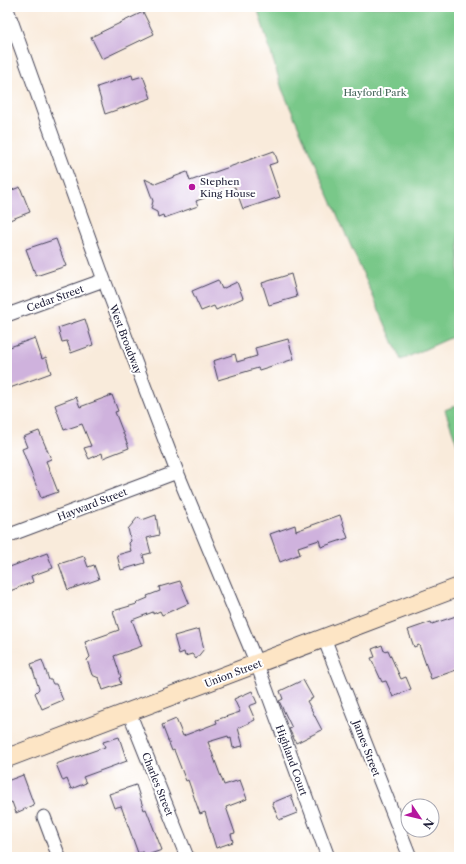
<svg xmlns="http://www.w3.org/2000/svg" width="466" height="864" font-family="'Libre Caslon Text',serif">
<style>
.green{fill:#79c889;stroke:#4e7562}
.building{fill:#cfb2dd}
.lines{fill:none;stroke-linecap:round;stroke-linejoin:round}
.minor-casing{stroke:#424053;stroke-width:15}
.secondary-casing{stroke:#424053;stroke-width:20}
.minor{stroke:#fff;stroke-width:13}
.secondary{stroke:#fde5c5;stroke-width:18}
.poi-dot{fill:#b5179e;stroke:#fff;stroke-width:1.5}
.labels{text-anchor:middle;stroke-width:4;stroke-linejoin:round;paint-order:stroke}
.park-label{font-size:10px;fill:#45645a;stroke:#fff}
.poi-label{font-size:10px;fill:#22223b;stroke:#fff;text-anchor:start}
.street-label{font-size:10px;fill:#22223b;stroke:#fff}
</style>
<rect width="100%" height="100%" fill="#fff"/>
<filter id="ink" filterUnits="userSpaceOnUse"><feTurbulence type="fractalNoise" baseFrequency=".025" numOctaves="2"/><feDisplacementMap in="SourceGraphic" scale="8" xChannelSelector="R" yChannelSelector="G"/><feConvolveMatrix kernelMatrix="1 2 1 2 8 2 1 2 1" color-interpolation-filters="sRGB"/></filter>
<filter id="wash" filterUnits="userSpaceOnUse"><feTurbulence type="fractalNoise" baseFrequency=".012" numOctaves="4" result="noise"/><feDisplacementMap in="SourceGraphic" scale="16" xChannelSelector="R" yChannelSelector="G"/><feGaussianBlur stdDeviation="0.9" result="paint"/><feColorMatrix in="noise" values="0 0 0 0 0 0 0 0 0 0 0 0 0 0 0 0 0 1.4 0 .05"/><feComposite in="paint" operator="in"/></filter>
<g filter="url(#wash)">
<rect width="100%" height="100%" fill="#f9ebdb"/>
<path class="green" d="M257,7H459V334L401,360L282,89Z
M459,404V450L445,410Z"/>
<g id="blocks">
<path class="building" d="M143,12L154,34L102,59L91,37Z
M132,75L133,79L143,76L151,98L105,114L97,87Z
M274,151L278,162L269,165L280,197L243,209L235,187L196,201L198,206L164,218L163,215L158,217L157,212L151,209L153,201L145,179L155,184L187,172L190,181Z
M20,187L30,212L7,221V192Z
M56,239L66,266L36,276L26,249Z
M291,274L297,297L269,305L262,283Z
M218,280L222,289L237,282L243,298L216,310L214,306L201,311L192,291Z
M85,319L93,345L71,353L67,341L62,342L58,328Z
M35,338L42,359L46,357L51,373L7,389V348Z
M288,339L294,359L259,370L258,368L218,380L213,361L235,354L237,362L257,356L255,348Z
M112,395L118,411L115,412L129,448L103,458L102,453L89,459L84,448L91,446L82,424L64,430L55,405L76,397L80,407Z
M39,431L51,459L46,461L58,492L41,498L22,449L27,447L23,437Z
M156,515L159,535L147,538L151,553L143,555L145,563L121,570L117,555L131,551L129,543L131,541L128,529L138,517L142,520Z
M340,515L348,538L321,547L319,540L298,547L300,554L280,562L270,534L295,525L296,531Z
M47,553L53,568L31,576L33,582L10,591L7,581V568Z
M84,556L88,567L94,565L99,579L68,590L59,564Z
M180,581L189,603L162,615L160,611L153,614V612L132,620L142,646L114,656L121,677L119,678L121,684L103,690L99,678L92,675L87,660L90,657L85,642L119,630L113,611L137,604L136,603L148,598L147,596L160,591L159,587Z
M459,615V669L431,679L419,645L414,647L408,630L431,622L432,624Z
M199,629L204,649L196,659L192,654L185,656L184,652L179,654L174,636Z
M382,645L384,651L388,650L401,679L406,677L411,689L393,697L386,681L382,682L371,658L375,657L372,649Z
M42,660L49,680H51L53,684H56L63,700L42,709L35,693L39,689L31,664Z
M303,680L313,698L307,701L322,730L296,743L289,729L292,728L279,701L283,699L280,691Z
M252,691L257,703L249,706L255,720L238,728L243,746L233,748L231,738L229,739L228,736L208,742L224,785L240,780L247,799L226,807L235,833L231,834L233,842L216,848L205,812L200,814L188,780L186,781L174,750L172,751L162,725L176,719L183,736L217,723L216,720L240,712L234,699Z
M119,737L127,761L83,777L86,783L71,789L67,779L63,781L56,764L105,747L103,742Z
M23,775L34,805L16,813L12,802L7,804V781Z
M136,785L144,810L146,809L162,850L144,856L143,852L138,853L121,806L114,808L109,794Z
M291,795L297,813L279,820L272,803Z"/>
</g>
</g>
<g filter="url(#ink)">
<use href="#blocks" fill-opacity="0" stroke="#424053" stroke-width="1"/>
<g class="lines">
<defs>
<path id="minor" d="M7,9L104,280L177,472L257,664L328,857
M7,315L104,280
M7,536L177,472
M324,638L410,857
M129,712L187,857
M44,817L59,857"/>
<path id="secondary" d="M7,758L459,587"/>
</defs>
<use href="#minor" class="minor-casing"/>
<use href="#secondary" class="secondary-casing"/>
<use href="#minor" class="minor"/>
<use href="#secondary" class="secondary"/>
</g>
</g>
<circle class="poi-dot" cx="192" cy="187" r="4"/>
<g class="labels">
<g class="park-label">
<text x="375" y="96">Hayford Park</text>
</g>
<g class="poi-label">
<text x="200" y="185">Stephen<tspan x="200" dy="12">King House</tspan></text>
</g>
<g class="street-label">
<text transform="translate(55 298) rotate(-20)" y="4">Cedar Street</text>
<text transform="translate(126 339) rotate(69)" y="4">West Broadway</text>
<text transform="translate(92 504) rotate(-21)" y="4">Hayward Street</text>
<text transform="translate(233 673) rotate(-21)" y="4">Union Street</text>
<text transform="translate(367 748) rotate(69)" y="4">James Street</text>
<text transform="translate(292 760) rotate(70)" y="4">Highland Court</text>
<text transform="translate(158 784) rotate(68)" y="4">Charles Street</text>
</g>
</g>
<rect width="466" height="864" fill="none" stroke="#fff" stroke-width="24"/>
<g transform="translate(420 818) rotate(125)"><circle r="19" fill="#ffffff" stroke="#a7a7b1"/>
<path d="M0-3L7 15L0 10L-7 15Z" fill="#b5179e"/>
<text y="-6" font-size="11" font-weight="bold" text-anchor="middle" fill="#22223b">N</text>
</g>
</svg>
